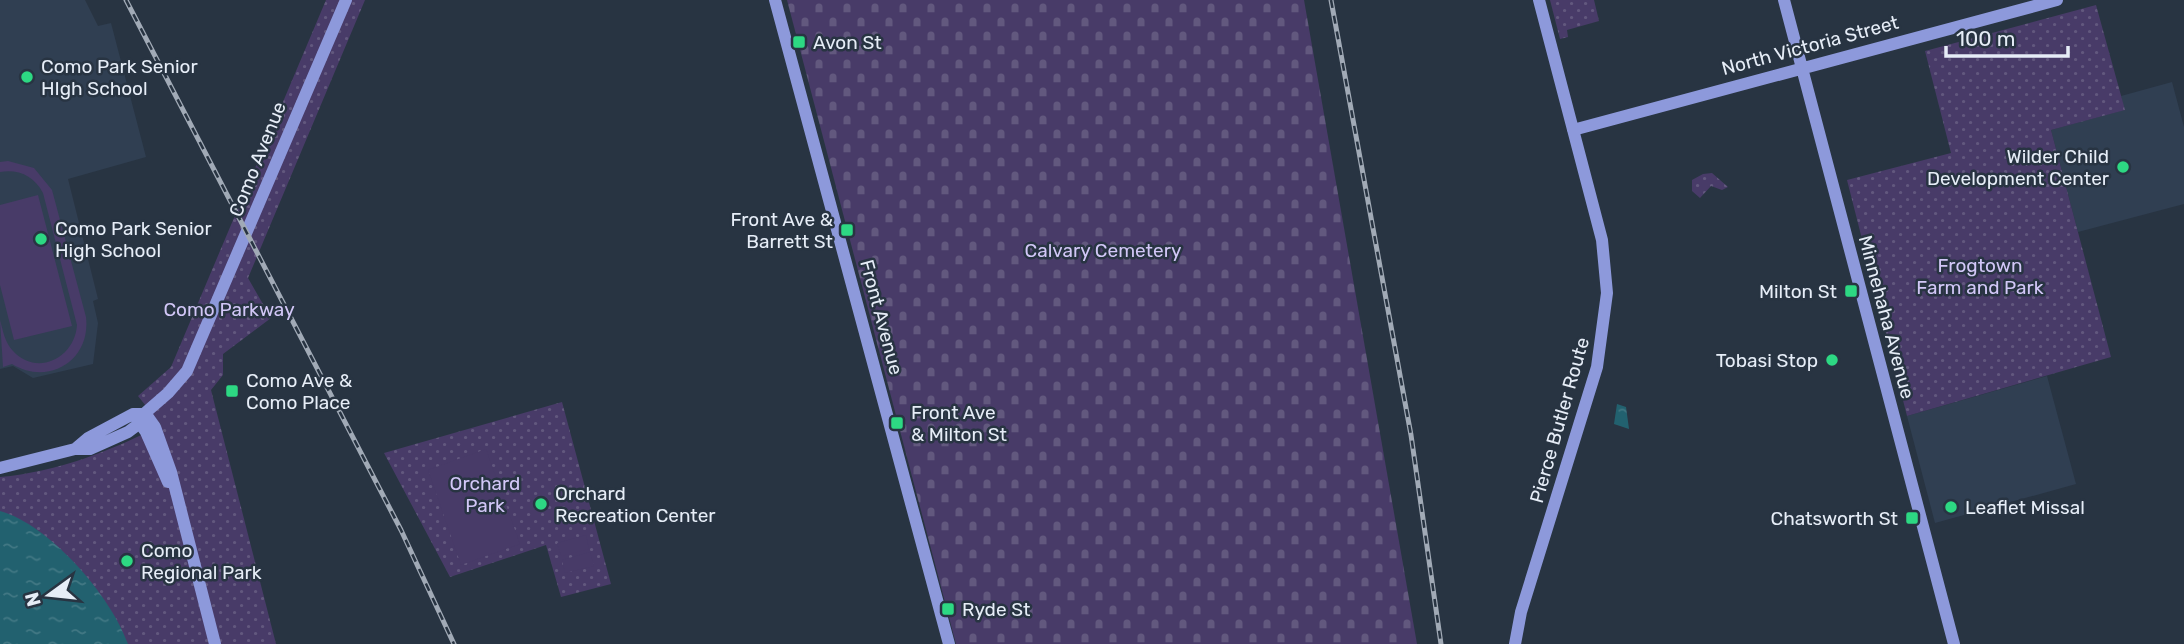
<svg xmlns="http://www.w3.org/2000/svg" width="2184" height="644" font-family="Rubik,sans-serif">
<style>
.built{fill:#303f52}
.grass{fill:url(#grass-dots)}
.cemetery{fill:url(#cemetery-stones)}
.garden{fill:#483b68}
.water{fill:url(#water-ripples)}
.lines{fill:none;stroke-linecap:round;stroke-linejoin:round}
.secondary{stroke:#8d99db;stroke-width:12}
.rail-casing{stroke:#a1aab6;stroke-width:5}
.rail{stroke:#283442;stroke-width:2.5;stroke-dasharray:8;stroke-linecap:butt}
.poi-dot{fill:#2dd883;stroke:#283442;stroke-width:2.5}
.labels{text-anchor:middle;stroke-width:5;stroke-linejoin:round;paint-order:stroke}
.poi-label{font-size:19px;fill:#e6edf7;stroke:#283442;text-anchor:start}
.street-label{font-size:19px;fill:#e6edf7;stroke:#283442}
.park-label{font-size:19px;fill:#d2c7f7;stroke:#283442}
</style>
<defs>
<pattern id="grass-dots" width="8" height="8" patternUnits="userSpaceOnUse" patternTransform="scale(1.75)"><rect width="8" height="8" fill="#483b68"/><path d="M2 2h.1M6 6h.1" fill="none" stroke="#62587e" stroke-width="1.8" stroke-linecap="round"/></pattern>
<pattern id="cemetery-stones" width="16" height="16" patternUnits="userSpaceOnUse" patternTransform="scale(1.75)"><rect width="16" height="16" fill="#483b68"/><path d="M2 7V4a2 2 0 0 1 4 0v3zM10 15v-3a2 2 0 0 1 4 0v3z" fill="#62587e"/></pattern>
<pattern id="water-ripples" width="26" height="14" patternUnits="userSpaceOnUse" patternTransform="scale(1.75)"><rect width="26" height="14" fill="#22616f"/><path d="M2 4q2-2 4 0t4 0M15 11q2-2 4 0t4 0" fill="none" stroke="#427884"/></pattern>
</defs>
<rect width="100%" height="100%" fill="#283442"/>
<path class="built" d="M0,0H85L98,26L111,23L146,157L68,179L98,299L93,301L98,323L93,364L33,378L13,366L0,369Z
M2172,82L2184,127V204L2078,232L2051,130L2124,110L2121,96Z
M2047,376L2076,484L1935,523L1907,416Z"/>
<path class="grass" d="M326,0H365L248,278L271,318L223,354V375L211,390L276,644H0V477C56,472 112,451 161,425L138,396L171,367Z
M1550,0H1594L1599,21L1567,30L1568,37L1560,39Z
M2096,5L2125,110L2051,130L2111,357L1907,416L1847,180L1951,153L1925,51Z
M1712,173L1728,187L1722,190L1711,186L1700,198L1692,191V180L1703,174Z
M562,402L611,584L561,597L546,545L450,577L384,453Z"/>
<path class="cemetery" d="M787,0H1304L1417,644H956Z"/>
<path class="garden" d="M8,161L34,168L52,190L86,317C91,361 48,386 12,364L3,367L0,320C3,331 5,343 13,351C37,377 75,358 77,325L43,193C34,176 19,169 0,172V162Z
M38,195L72,326L14,340L0,285V205Z
M486,449L520,544L461,565L428,470Z
M586,535L589,549L561,556L557,543Z
M590,552L594,566L565,573L562,560Z"/>
<path class="water" d="M1617,404L1626,407L1629,429L1614,424Z
M0,511C50,525 111,596 128,644H0Z"/>
<g class="lines">
<path class="secondary" d="M775,0L949,644
M1784,0L1954,644
M1573,130L2057,0
M145,413L155,427L171,472L215,644
M133,414L146,432L168,482
M75,449L88,438L133,414H141
M0,468L75,449H90L128,432L140,423L145,413L168,393L187,371L346,0
M1515,644L1521,612L1597,367L1607,293L1602,240L1539,0"/>
<defs>
<path id="rail" d="M126,0L401,530L454,644
M1331,0L1411,435L1441,644"/>
</defs>
<use href="#rail" class="rail-casing"/>
<use href="#rail" class="rail"/>
</g>
<g class="poi-dot">
<rect x="792" y="35" width="14" height="14" rx="3.5"/>
<circle cx="27" cy="77" r="7"/>
<circle cx="2123" cy="167" r="7"/>
<rect x="840" y="223" width="14" height="14" rx="3.5"/>
<circle cx="41" cy="239" r="7"/>
<rect x="1844" y="284" width="14" height="14" rx="3.5"/>
<circle cx="1832" cy="360" r="7"/>
<rect x="225" y="384" width="14" height="14" rx="3.5"/>
<rect x="890" y="416" width="14" height="14" rx="3.5"/>
<circle cx="541" cy="504" r="7"/>
<circle cx="1951" cy="507" r="7"/>
<rect x="1905" y="511" width="14" height="14" rx="3.5"/>
<circle cx="127" cy="561" r="7"/>
<rect x="941" y="602" width="14" height="14" rx="3.5"/>
</g>
<g class="labels">
<g class="poi-label">
<text x="813" y="49">Avon St</text>
<text x="41" y="73">Como Park Senior<tspan x="41" dy="22">HIgh School</tspan></text>
<text x="2109" y="163" text-anchor="end">Wilder Child<tspan x="2109" dy="22">Development Center</tspan></text>
<text x="833" y="226" text-anchor="end">Front Ave &amp;<tspan x="833" dy="22">Barrett St</tspan></text>
<text x="55" y="235">Como Park Senior<tspan x="55" dy="22">High School</tspan></text>
<text x="1837" y="298" text-anchor="end">Milton St</text>
<text x="1818" y="367" text-anchor="end">Tobasi Stop</text>
<text x="246" y="387">Como Ave &amp;<tspan x="246" dy="22">Como Place</tspan></text>
<text x="911" y="419">Front Ave<tspan x="911" dy="22">&amp; Milton St</tspan></text>
<text x="555" y="500">Orchard<tspan x="555" dy="22">Recreation Center</tspan></text>
<text x="1965" y="514">Leaflet Missal</text>
<text x="1898" y="525" text-anchor="end">Chatsworth St</text>
<text x="141" y="557">Como<tspan x="141" dy="22">Regional Park</tspan></text>
<text x="962" y="616">Ryde St</text>
</g>
<g class="street-label">
<text transform="translate(1810 45) rotate(-15)" y="7">North Victoria Street</text>
<text transform="translate(257 159) rotate(-68)" y="7">Como Avenue</text>
<text transform="translate(882 317) rotate(75)" y="7">Front Avenue</text>
<text transform="translate(1887 317) rotate(75)" y="7">Minnehaha Avenue</text>
<text transform="translate(1559 420) rotate(-74)" y="7">Pierce Butler Route</text>
</g>
<g class="park-label">
<text x="1103" y="257">Calvary Cemetery</text>
<text x="1980" y="272">Frogtown<tspan x="1980" dy="22">Farm and Park</tspan></text>
<text x="229" y="316">Como Parkway</text>
<text x="485" y="490">Orchard<tspan x="485" dy="22">Park</tspan></text>
</g>
</g>
<g transform="translate(49 595) rotate(255)" stroke="#283442" stroke-width="5" paint-order="stroke">
<path d="M0-5L12 26L0 18L-12 26Z" fill="#e6edf7"/>
<text y="-10" font-size="19" font-weight="bold" text-anchor="middle" fill="#e6edf7">N</text>
</g>
<path d="M1946 46v10h122v-10" fill="none" stroke="#e6edf7" stroke-width="3.5"/>
<text x="1956" y="46" font-size="21" fill="#e6edf7" stroke="#283442" stroke-width="5" paint-order="stroke">100 m</text>
</svg>
